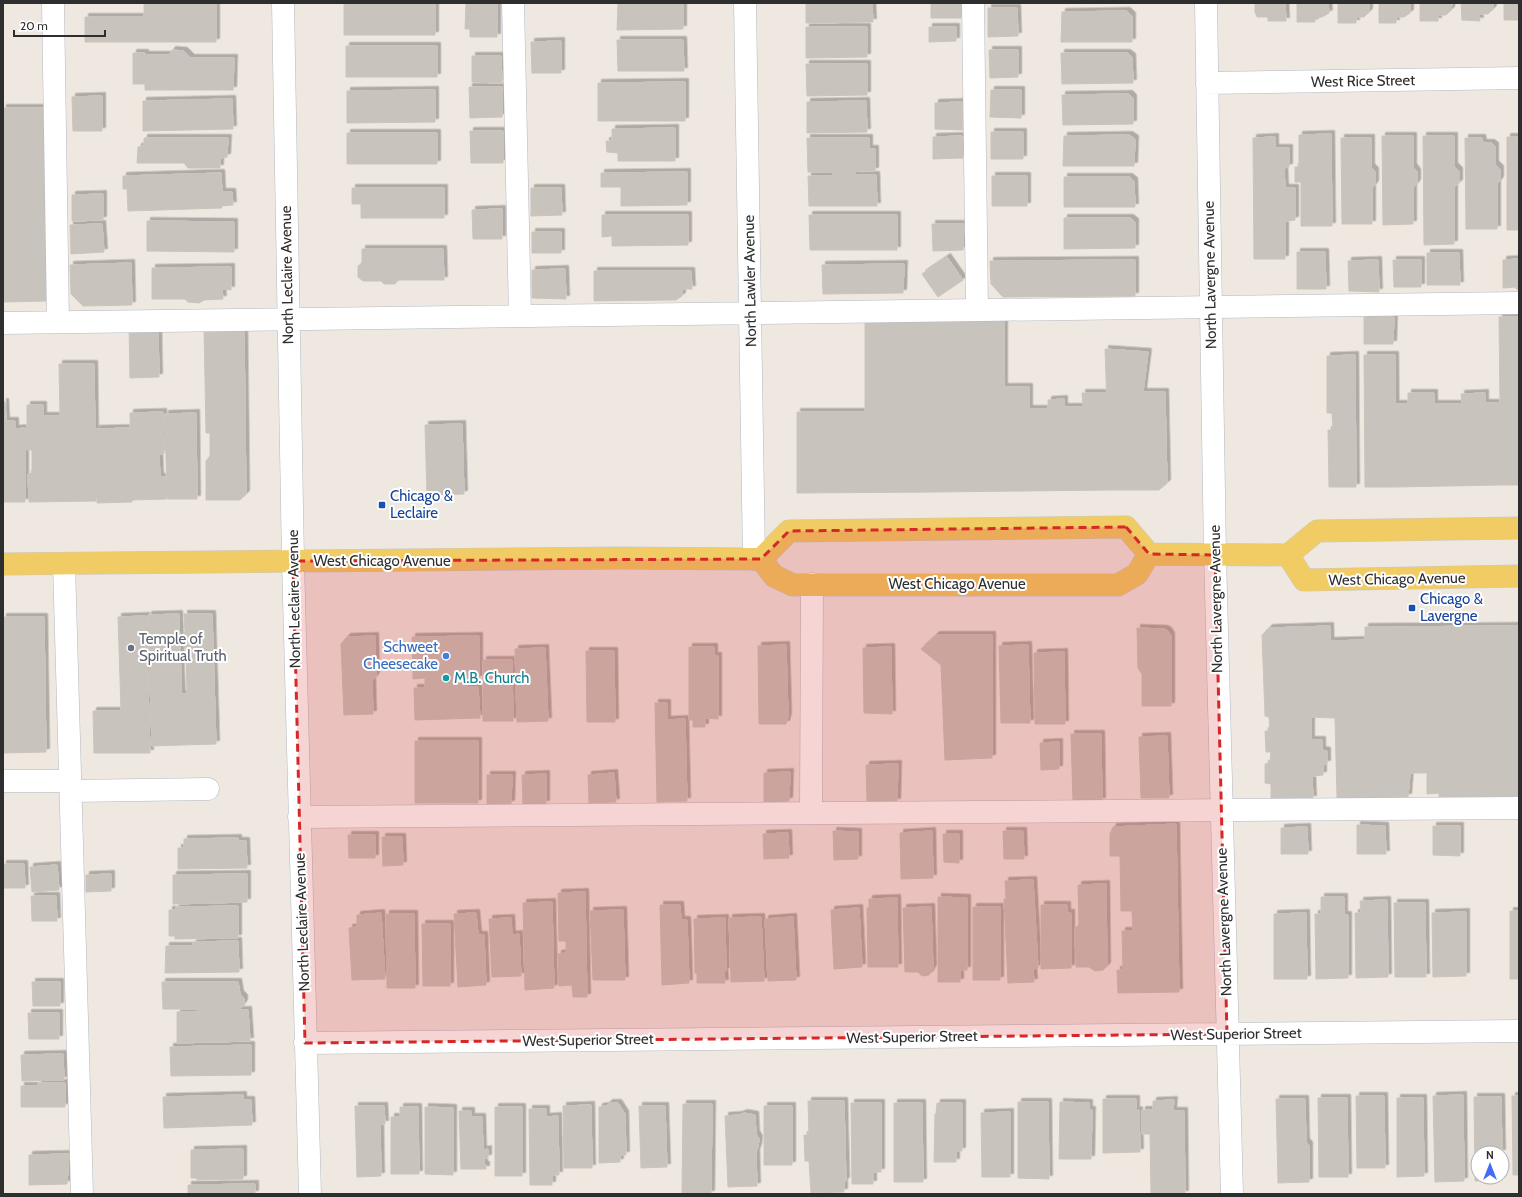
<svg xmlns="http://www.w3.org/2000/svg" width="1522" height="1197" font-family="Cabin,sans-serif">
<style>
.building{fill:#c8c3bc;stroke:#cbc4ba;filter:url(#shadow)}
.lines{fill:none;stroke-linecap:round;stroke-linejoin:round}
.minor-casing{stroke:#b4b7c1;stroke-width:23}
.major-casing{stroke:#c9c9c9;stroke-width:23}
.minor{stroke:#fff;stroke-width:22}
.major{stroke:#f1cc64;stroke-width:22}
.marked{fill:#d62828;fill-opacity:0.2;stroke:#d62828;stroke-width:3;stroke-dasharray:8 5;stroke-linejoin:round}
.transit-dot{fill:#1a4fb4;stroke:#fff;stroke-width:1.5}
.worship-dot{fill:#6b7280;stroke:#fff;stroke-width:1.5}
.shop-dot{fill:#3f7fe0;stroke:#fff;stroke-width:1.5}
.culture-dot{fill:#0f9aa8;stroke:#fff;stroke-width:1.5}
.labels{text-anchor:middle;stroke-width:4;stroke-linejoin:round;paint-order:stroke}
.street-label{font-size:15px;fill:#2e2e2e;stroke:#fff}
.transit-label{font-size:15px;fill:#164399;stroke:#fff;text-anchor:start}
.worship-label{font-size:15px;fill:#5b616d;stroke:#fff;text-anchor:start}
.shop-label{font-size:15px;fill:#366cbe;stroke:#fff;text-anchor:end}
.culture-label{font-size:15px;fill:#0d838f;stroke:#fff;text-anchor:start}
</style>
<defs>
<filter id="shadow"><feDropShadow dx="3.5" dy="-3.5" stdDeviation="0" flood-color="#0004"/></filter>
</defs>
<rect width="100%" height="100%" fill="#efe8e1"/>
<path class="building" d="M144,3H216V42H85V17H144Z
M435,3V35H344V4Z
M466,3H497V37H470V29H465Z
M618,3H683V29L617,30Z
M806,3L872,4L873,22L806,23Z
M931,3H961V18H931Z
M1255,3H1285L1286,21H1268V17H1257L1255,12Z
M1297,3H1328L1329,13L1322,17H1315V22H1297Z
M1338,3H1369V12L1364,17H1356V23H1338Z
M1379,3H1410V13L1404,17H1396V23H1379Z
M1420,3H1452L1451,10L1446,15H1438V21H1420Z
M1461,3H1493V9L1488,14H1479L1480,21L1462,20Z
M1504,3H1519V20H1504Z
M988,8H1017L1018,36L988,37Z
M1127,11L1132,16V42H1061L1062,12Z
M806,27H867V57L806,58Z
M929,27H956V41L929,42Z
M617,40H683L684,71H618Z
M561,41V73H532L531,42Z
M346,46H437V77H346Z
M172,50L184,51L191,58H234L233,90H145V84H133V53H145V55H169Z
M989,50H1018V77L990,78Z
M1061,53H1127L1132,57L1133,83L1062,84Z
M472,56H501L502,83L472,82Z
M806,64H867V95L807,96Z
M685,82V121H598V83Z
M469,87H502V117L470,118Z
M435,90V122L347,123V91Z
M991,90H1021V118L990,117Z
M1129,94L1133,98V124L1063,125L1062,95Z
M102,96V131H73L72,97Z
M232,99L233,129L143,131V101Z
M866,101L867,132L807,133V102Z
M962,102L963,130L935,129V103Z
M3,108H43L46,301L3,302Z
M675,128V161H618V153L607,152L606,141H612V129Z
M470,131H503V163H471Z
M991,132H1023V159H991Z
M347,133H437V164H347Z
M1331,134L1332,226H1301V182H1295V167H1299V135Z
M1129,135L1135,139L1134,166H1063L1064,136Z
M962,136L963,158L933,159V137Z
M1382,136H1413V167L1417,172V183L1413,188V224L1383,225Z
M1423,136H1454V166L1459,171V183L1454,187V244L1424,245Z
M1275,137V148H1289V167L1284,168L1285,188H1295V220L1285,221V259H1254L1253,138Z
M1507,137H1519V230H1507Z
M144,138H228L227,157L220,158V168H188L184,163H137L138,147L144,146Z
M807,138H869V149H875V171H855V175H833V172H808Z
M1341,138H1371V167L1375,171V184L1372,188V224H1342Z
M1465,138H1482L1483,143H1491L1495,146V164L1500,169V180L1497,184V229H1466Z
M687,172V205L621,206V187H601V173Z
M221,173L222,192H232L233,205L221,206L222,208L128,211L127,189H123V176Z
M876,175L877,206H809L808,176Z
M992,176H1027V206H992Z
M1064,177H1129L1134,181L1135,207H1064Z
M352,188H444V218H361V204H352Z
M531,188H561L562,215L531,216Z
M103,194V220L72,221V195Z
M502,209V239H473L472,210Z
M602,215H688V245L612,246V236L602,237Z
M809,215H897V250H810Z
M1064,218H1130L1135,222V248L1064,249Z
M147,221L234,222V252L147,251Z
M102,224L104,252L71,254L70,225Z
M932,224H964L963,250L933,251Z
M532,232H561V253H532Z
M362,249H443L444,280H398L395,284H384L381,281H363L358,277V266L362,263Z
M1297,252H1325L1326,289H1297Z
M1427,253H1459L1460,285H1427Z
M947,257L963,280L938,297L922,274Z
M1519,259V289H1516V287L1503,288V260Z
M1135,260V296L1003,297L991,284L990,261Z
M1378,260L1379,292L1349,291L1348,261Z
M1393,260H1421V287H1394Z
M131,263L132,305L83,306L71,294L70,265Z
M904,264L903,293L823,294L822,265Z
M231,267V290L222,289L223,299L204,300L199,303L188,302L185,299H152V268Z
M565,269L566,299L532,298V270Z
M594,271H691L692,289H682V296L676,300L594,301Z
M1364,317H1394L1393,344H1364Z
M1499,317H1519V485H1500L1498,403H1500Z
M865,321H933L936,492L797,493V412H865Z
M933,321H1004V387H1029V409H1048V400L1064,399V407H1083L1082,393H1106L1110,490L936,492Z
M129,327H158L159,377L130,378Z
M244,327L246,494L240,500H206V461L210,456V433H206L204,328Z
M1105,349L1148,352L1143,392H1165L1167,483L1159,490H1110Z
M1355,355L1356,487H1329L1328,430H1333L1332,413H1327V356Z
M1364,355H1395L1396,487H1365Z
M59,364H94L96,501L29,502L28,474L32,473V450H27V405H43V416H60Z
M1408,393H1434V404H1462L1461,394L1485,393V403H1498L1500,485L1396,487L1395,404H1408Z
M3,402H5L6,421H15V429L25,428V502H3Z
M163,412L164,454H159L160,477H166V499L132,500L130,413Z
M196,413L197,499H167L165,414Z
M462,424L464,494L427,495L425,425Z
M131,428L132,502L97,503L96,429Z
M179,614L183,745L152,746L148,615Z
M184,614H212L216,744L183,745L181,694H187L186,649L182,645L181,638L185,632Z
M146,616L150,753H94L93,711H121L118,617Z
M3,617H44L46,752L3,753Z
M1330,626L1332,718L1311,717V740H1322V750L1327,751V764H1323V775L1312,776L1313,799L1271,800V784L1265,783V764L1270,763L1271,752H1266L1265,731H1270L1269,717L1265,716L1262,635L1269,628Z
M1519,626V796L1439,798V793L1427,794V773H1410L1408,797L1337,798L1335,718H1332L1330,641L1365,640V627Z
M1137,628L1164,629L1168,631L1171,636V706H1142V674L1138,668Z
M936,635H992V758L945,760L941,665L921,649Z
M375,636L376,676L372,681L373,714L344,715L341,644L347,637Z
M479,636V679L467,678V687H478L480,718L415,720L414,688H425V678L413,679L412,637Z
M786,645L788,716L786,724H759L758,646Z
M1028,645L1030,723H1001L999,646Z
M689,647H714V656H718V719L705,718V727H693V720H689Z
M891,647L892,714L864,713L863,648Z
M545,648L548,721L517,722L515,649Z
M586,651H614L615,722H587Z
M1064,652L1065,724H1035L1034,653Z
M483,660H512L513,721H483Z
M655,703H667V720L685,719L687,801L657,802Z
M1071,734H1101L1102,801L1073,802Z
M1167,736L1169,798H1141L1139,737Z
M415,741H478V803H415Z
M1059,742V769L1041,770L1040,743Z
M898,764L897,802L867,801L866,765Z
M790,772L789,801L764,802V773Z
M614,773L616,802L589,803L588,775Z
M546,774V804H523L522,775Z
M487,775H512L511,804H487Z
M1176,824L1179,992L1118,993L1117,970H1123L1122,931H1133L1132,911H1121L1120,856H1110V834L1113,827Z
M1357,825L1385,826L1386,854H1357Z
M1433,826H1460V856L1433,855Z
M1307,827L1308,854H1281V828Z
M833,831L858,832V859L834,860Z
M932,831L933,878L901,879L900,833Z
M1003,831H1023L1024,859H1004Z
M788,833L789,858L764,859L763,834Z
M943,834H959V863L944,862Z
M348,835H375V858H349Z
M382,837H402L403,865L383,866Z
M238,838V841H246L247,868L178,869V848H184V839Z
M3,864H24L25,888H3Z
M57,865L59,890L32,892L30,867Z
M111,874V891L86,892V875Z
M247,874V902L173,904V875Z
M1033,880L1038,968L1033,969L1034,982L1008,983L1004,899H1006L1005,881Z
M1106,884L1107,966L1103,970L1095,971L1089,967H1076L1075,928L1079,925L1078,885Z
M585,892L587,997H573L572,985L559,986L558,954L566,953V941H559L558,893Z
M31,896H56L57,921H32Z
M938,897L967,898V970H960V982H938Z
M1321,897H1344V915H1348V978L1316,979L1315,914H1321Z
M897,898L898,967H868L867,908H869V899Z
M1387,900L1388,977L1356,978L1355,913H1361L1360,901Z
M552,902L554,988L525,990L523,903Z
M1394,903H1425L1426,977H1395Z
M660,905H680L681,920H687L689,983L662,985Z
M1041,905H1067V913H1071V968L1041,969Z
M238,906V938L175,939V936H169V910H176V907Z
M931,907L933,968L929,975L922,976L918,972H905L903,908Z
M973,907H1000V980H973Z
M859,908L862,967L834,969L831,910Z
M623,910L625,980H593L590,911Z
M1510,911H1519V979H1510Z
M1466,912V976L1433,977L1432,913Z
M381,913L385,979L352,980L349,928L357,927V915Z
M476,913L478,935H484L486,985L458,987L454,914Z
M1306,913L1307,979H1274V914Z
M386,914H414L415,988H387Z
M761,917L764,981L731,982L729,918Z
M793,917L796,980L768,981L765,919Z
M511,918L512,935L519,934L521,976L492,977L489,919Z
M725,918L726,971H724L725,983H697V973H695L694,919Z
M422,924H450V986H423Z
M238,941L239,972L165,973L166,946H193V942Z
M32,982H60V1006H33Z
M162,982H238L240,994L244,998V1003L240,1009H163Z
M248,1010L250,1041L177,1043V1012Z
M28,1013H59V1039H29Z
M251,1045V1075L171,1076L170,1047Z
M63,1054L64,1080L22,1081L21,1055Z
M38,1083H65V1107H21V1086H38Z
M243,1095V1100H251L252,1125L164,1128L163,1097Z
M1463,1095L1464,1181L1435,1182L1433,1096Z
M1356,1096H1384L1385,1168H1357Z
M1512,1096H1519V1175H1513Z
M1474,1097H1501L1502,1153H1478V1177H1502V1161V1180L1475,1181Z
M1318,1098H1347L1348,1177H1319Z
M1397,1098H1423L1424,1176L1397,1177Z
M1103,1099H1136V1111L1139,1110L1140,1152L1103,1153Z
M1276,1099H1305L1306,1142L1309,1145V1182L1278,1183Z
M1174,1100L1173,1111H1184L1185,1194H1151L1150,1134H1142V1110H1153V1101Z
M808,1101H844L846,1181H844V1192L811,1193L809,1161H805L804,1135H809Z
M1018,1102H1048L1049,1179L1018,1178Z
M1060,1102L1089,1103V1110H1092L1091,1159H1059Z
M609,1103H618L625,1114L626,1155H620V1162L599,1163V1107L606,1106Z
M851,1103H881V1172H873V1184H852Z
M894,1103H922L923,1182H894Z
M937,1103H962V1151H956V1162H934L935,1114H936Z
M683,1104H712L711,1194L682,1193Z
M591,1105L592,1168H564L563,1106Z
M355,1106H384L385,1124H380L381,1176L357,1177Z
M639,1106H665L667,1167L641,1168Z
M764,1106H792V1165H764Z
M400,1107H418L419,1174H391V1117H400Z
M425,1107L453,1108V1175L425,1174Z
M495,1107H522V1176H495Z
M529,1109H546V1117L558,1116L559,1175H552V1185H530Z
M459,1111H471V1117H482L483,1150L488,1149V1158H484V1165H486V1169H461Z
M1010,1112V1177H982L981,1113Z
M744,1113L755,1115L756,1134L759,1139L758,1147L756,1153L757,1186L728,1187L725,1116L739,1115Z
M243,1149V1179L197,1180V1178H191V1150Z
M69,1154L67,1184L29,1185V1155Z
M255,1184V1194H188V1185Z"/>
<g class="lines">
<defs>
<path id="minor" d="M53,3L58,322
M283,3L293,561L310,1194
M513,3L520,316
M745,3L754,559
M973,3L977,310
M1206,3L1215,555L1232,1194
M1207,83L1519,78
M3,323L1519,303
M64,564L82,1194
M3,781H70
M72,791L208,789
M811,813L812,584
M299,817L1519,808
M305,1043L1519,1031"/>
<path id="major" d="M1288,555L1304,580L1519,576
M761,559L774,576L793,585H1118L1137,574L1149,554
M3,564L619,558L754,559H761L789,531L1126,527L1149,554L1288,555L1317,531L1519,528"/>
</defs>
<use href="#minor" class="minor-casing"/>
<use href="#major" class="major-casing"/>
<use href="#minor" class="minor"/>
<use href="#major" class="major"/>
</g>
<path class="marked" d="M1126,527L1149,554L1215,555L1227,1034L305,1043L293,561L754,559H761L789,531Z"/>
<g class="transit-dot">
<rect x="378" y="501" width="8" height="8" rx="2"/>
<rect x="1408" y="604" width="8" height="8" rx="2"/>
</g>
<circle class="worship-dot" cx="131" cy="648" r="4"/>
<circle class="shop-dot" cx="446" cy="656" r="4"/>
<circle class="culture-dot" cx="446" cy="678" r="4"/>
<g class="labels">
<g class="street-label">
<text transform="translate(1363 81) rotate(-1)" y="5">West Rice Street</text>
<text transform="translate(287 275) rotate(-91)" y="5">North Leclaire Avenue</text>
<text transform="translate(1210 275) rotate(-91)" y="5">North Lavergne Avenue</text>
<text transform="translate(750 281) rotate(-91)" y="5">North Lawler Avenue</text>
<text x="382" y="566">West Chicago Avenue</text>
<text transform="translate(1397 579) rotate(-1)" y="5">West Chicago Avenue</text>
<text x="957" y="589">West Chicago Avenue</text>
<text transform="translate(294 599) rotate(-91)" y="5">North Leclaire Avenue</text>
<text transform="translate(1216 599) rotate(-91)" y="5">North Lavergne Avenue</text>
<text transform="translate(302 922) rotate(-92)" y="5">North Leclaire Avenue</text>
<text transform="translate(1224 922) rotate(-92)" y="5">North Lavergne Avenue</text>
<text transform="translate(1236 1034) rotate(-1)" y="5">West Superior Street</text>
<text transform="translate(912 1037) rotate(-1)" y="5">West Superior Street</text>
<text transform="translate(588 1040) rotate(-1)" y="5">West Superior Street</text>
</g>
<g class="transit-label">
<text x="390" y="501">Chicago &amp;<tspan x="390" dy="17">Leclaire</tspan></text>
<text x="1420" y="604">Chicago &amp;<tspan x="1420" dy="17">Lavergne</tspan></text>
</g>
<g class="worship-label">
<text x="139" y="644">Temple of<tspan x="139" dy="17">Spiritual Truth</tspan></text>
</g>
<g class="shop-label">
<text x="438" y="652">Schweet<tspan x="438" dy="17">Cheesecake</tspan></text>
</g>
<g class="culture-label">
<text x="454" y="683">M.B. Church</text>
</g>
</g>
<rect width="1522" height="1197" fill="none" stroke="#2e2e2e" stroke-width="8"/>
<g transform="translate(1490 1165)"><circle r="19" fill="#ffffff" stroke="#ababab"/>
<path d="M0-3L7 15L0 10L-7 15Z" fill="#446af9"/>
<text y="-6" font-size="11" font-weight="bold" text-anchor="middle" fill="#2e2e2e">N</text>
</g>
<path d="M14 30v6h91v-6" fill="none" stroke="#2e2e2e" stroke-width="2"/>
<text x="20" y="30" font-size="12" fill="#2e2e2e" stroke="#ffffff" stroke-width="3" paint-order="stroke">20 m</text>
</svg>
